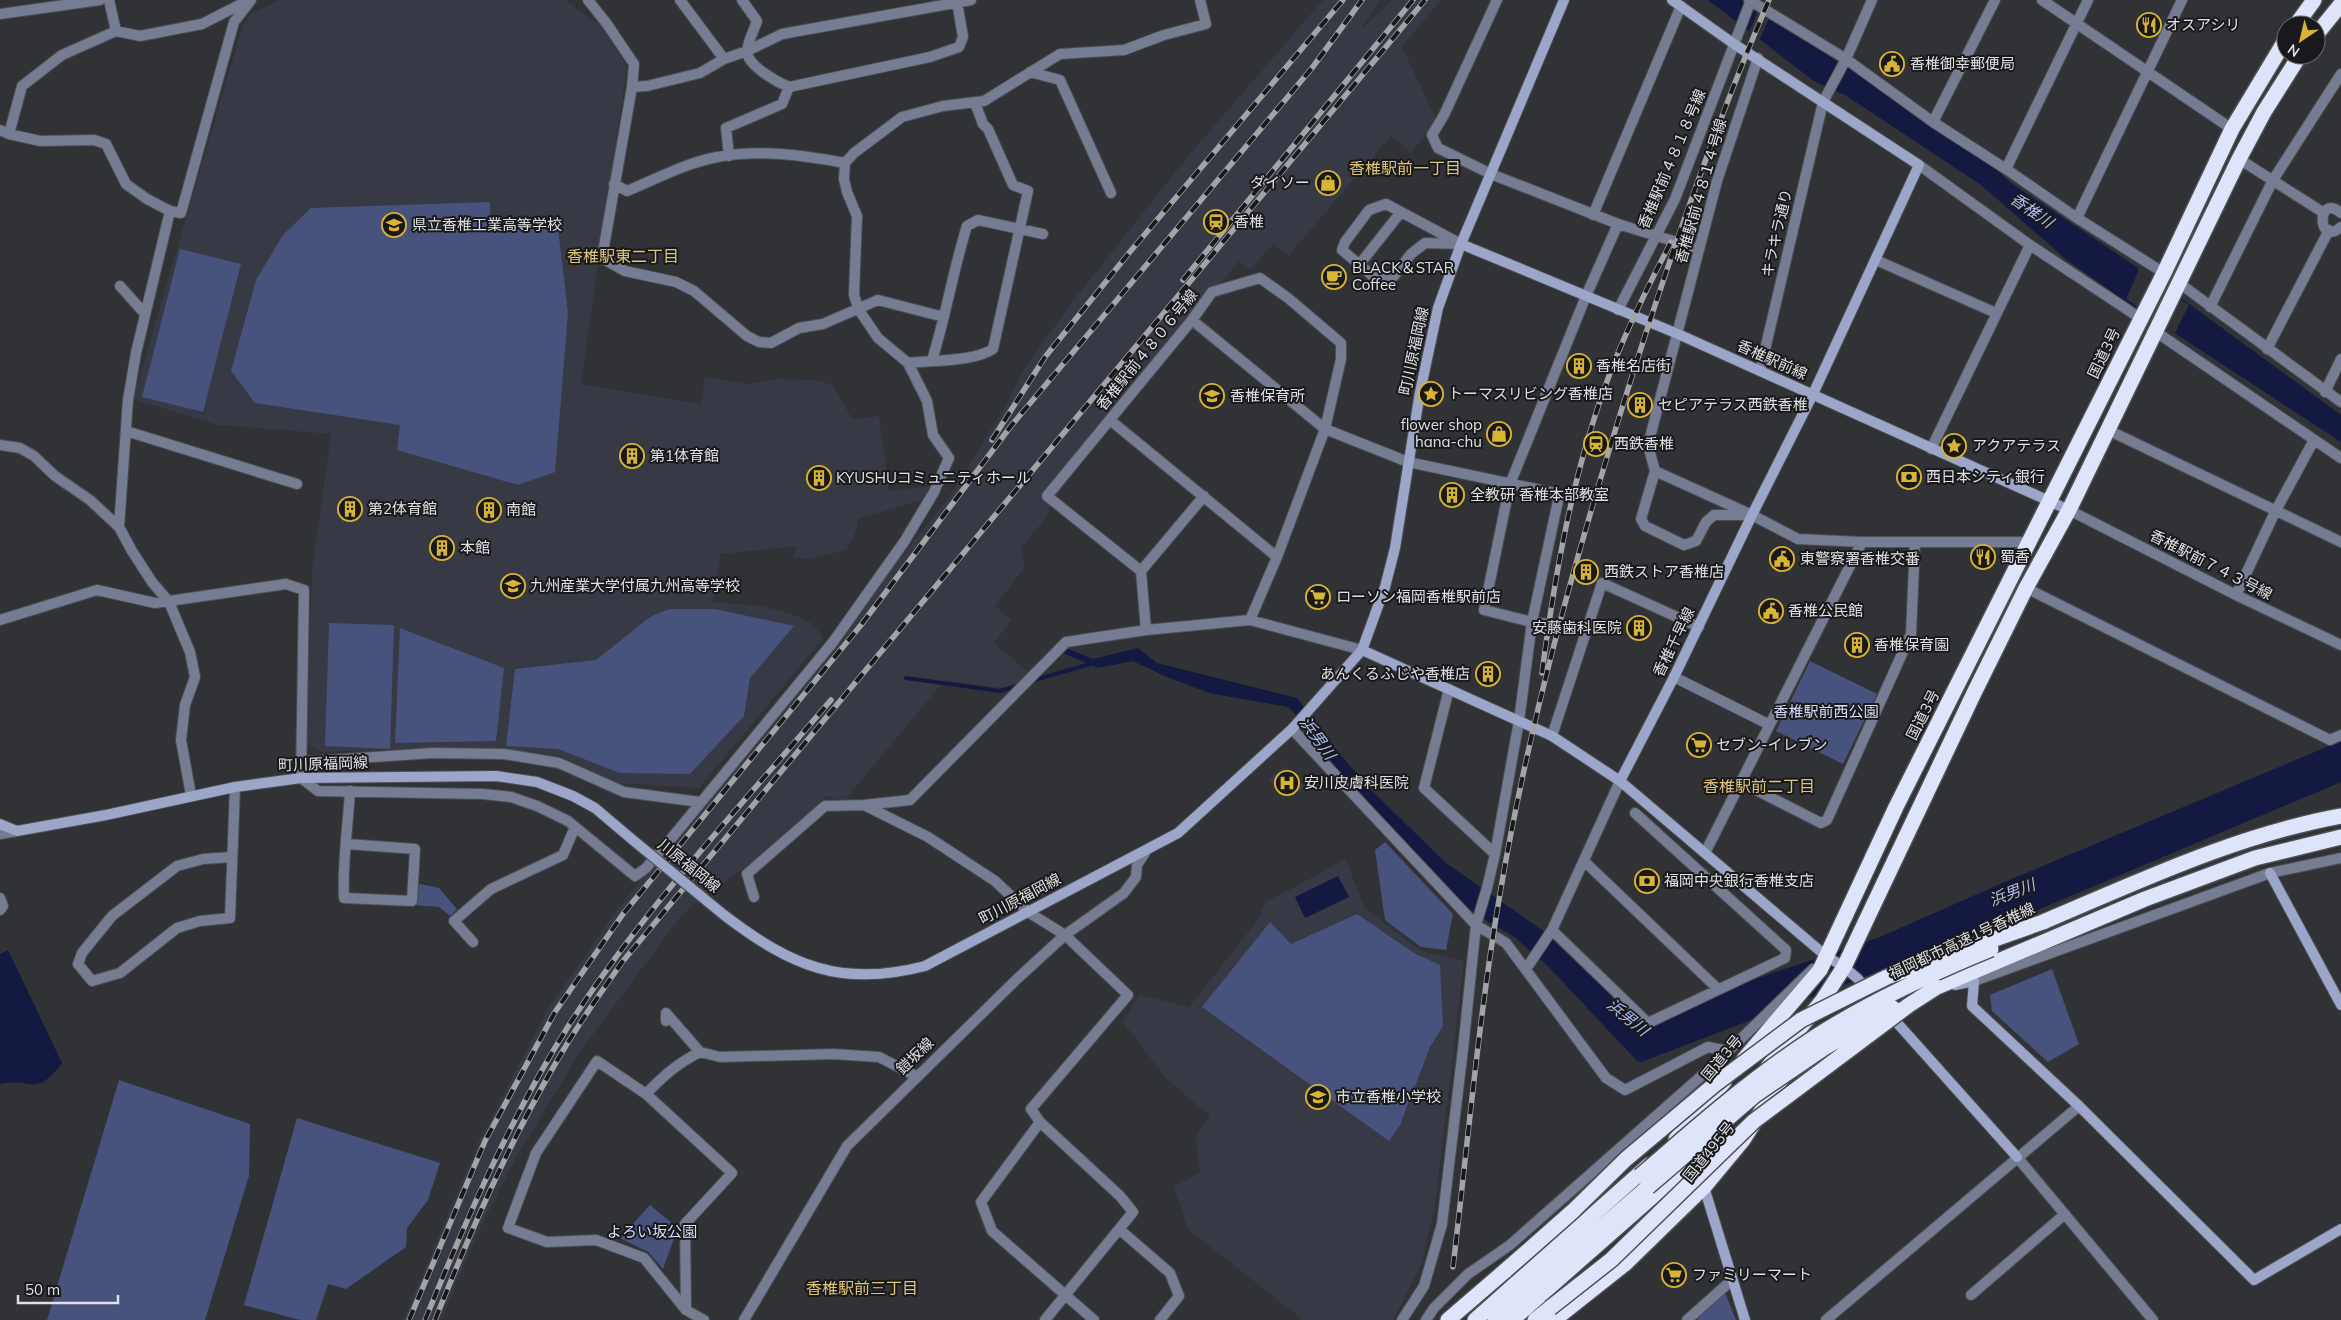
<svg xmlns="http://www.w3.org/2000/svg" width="2341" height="1320" font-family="Mulish,'Noto Sans JP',sans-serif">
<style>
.built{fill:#373a44}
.green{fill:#47527d}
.water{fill:#131940}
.pier{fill:#303236}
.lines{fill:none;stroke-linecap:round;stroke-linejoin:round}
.stream{stroke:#131940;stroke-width:4}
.street-casing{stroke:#4c4e52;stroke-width:12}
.secondary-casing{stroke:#4c4e52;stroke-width:12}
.highway-casing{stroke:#4c4e52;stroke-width:18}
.street{stroke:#767c91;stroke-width:10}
.secondary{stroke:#9ca6c8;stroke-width:10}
.highway{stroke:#dee5fa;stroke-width:15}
.rail-casing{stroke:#a2a4a7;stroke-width:5.5}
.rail{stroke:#19191b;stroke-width:4;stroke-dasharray:11;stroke-linecap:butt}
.secondary-bridge-casing{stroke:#4c4e52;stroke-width:12;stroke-linecap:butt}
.highway-bridge-casing{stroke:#4c4e52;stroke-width:18;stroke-linecap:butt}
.secondary-bridge{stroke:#9ca6c8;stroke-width:10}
.highway-bridge{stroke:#dee5fa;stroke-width:15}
.labels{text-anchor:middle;stroke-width:4;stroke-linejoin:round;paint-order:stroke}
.poi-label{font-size:15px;fill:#dfe0e3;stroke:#19191b;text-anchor:start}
.street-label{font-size:15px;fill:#dfe0e3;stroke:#19191b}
.park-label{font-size:15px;fill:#d5defb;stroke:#19191b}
.neighbourhood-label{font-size:16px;fill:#dec579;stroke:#19191b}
.water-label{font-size:16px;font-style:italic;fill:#acbcf5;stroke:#19191b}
</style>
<rect width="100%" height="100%" fill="#303236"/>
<path class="built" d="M280,0H565L602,27L627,66L581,384L701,404L705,377L746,384L779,379L816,380L833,385L852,419L879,416L889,491L931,486L923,500L857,519V530L846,550L810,559L793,558L796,546L721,554L713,602L761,606L792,614L811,623L824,637L699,788L618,783L560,756L510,750L435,748L320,752L306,742L312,570L331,434L218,425L133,399L243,25L252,13Z
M1323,0H1380L1360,30L1392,0H1441L1402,47L1437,121L1411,153L1391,136L1288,256L1273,244L1250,270L1239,261L1111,420L1047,511L1050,513L1021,548L1025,567L995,606L1012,620L994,643L1032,676L1018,690L945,680L845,800L826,796L789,834L718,887L715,884L678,920L580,1052L517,1156L478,1232L441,1320H403L480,1139L548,1009L616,911L947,500L1005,407L1025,368L1069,306L1189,155Z
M1285,766L1305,787L1299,792L1295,790L1291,794L1287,790L1283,794L1268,779Z
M1345,858L1365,908L1421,951L1464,961L1435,1205L1422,1263L1393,1320H1303L1188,1229L1174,1187L1200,1172L1195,1137L1210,1116L1165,1077L1123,1022L1139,995L1189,1007L1257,921L1266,902L1330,868Z"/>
<path class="green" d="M490,202V217L557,219L568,313L555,472L518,485L397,450L400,425L255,403L231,371L256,280L283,235L311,208Z
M180,249L241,264L203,412L142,397Z
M669,609H715L794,626L750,678L744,716L690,774L620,773L558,749L506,746L515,669L596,660L650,617Z
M329,623L394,625L390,749L325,746Z
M400,628L504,668L496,741L395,743Z
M1810,661L1877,694L1843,764L1776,731Z
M1385,842L1453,914L1446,950L1421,947L1385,920L1375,850Z
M416,883L439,888L457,909L450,916L439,907L412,905Z
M1357,914L1414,953L1440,965L1443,1026L1430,1047L1400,1125L1389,1141L1202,1007L1270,922L1291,944Z
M2052,969L2079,1044L2048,1062L1992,1011L1990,995Z
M119,1080L250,1124L249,1176L205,1320H47Z
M297,1118L440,1163L428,1200L407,1228L406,1247L346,1289L328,1284L316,1320H300L244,1305Z
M650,1205L678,1228L663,1269L648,1252L620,1238Z
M1724,1290L1736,1320H1698L1699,1310Z"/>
<path class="water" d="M1708,0H1742L1751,5L1829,54L1995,168L2011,183L2138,268V272L2185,301L2341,415V442L2118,296L2067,260L1981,185L1845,95L1814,81Z
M1138,648L1157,663L1297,698L1331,744L1371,790L1446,863L1542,930L1644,1026L1749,981L1880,937L2007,881L2341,741V782L2016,919L1641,1062L1637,1061L1547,965L1513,936L1473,913L1337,769L1308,727L1288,707L1209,693L1167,677L1133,661L1098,668L1063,653L1068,649L1093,659Z
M1338,876L1349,897L1305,918L1295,897Z
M8,950L62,1063C34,1099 34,1077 0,1084V954Z"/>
<path class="pier" d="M1760,6L1772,12L1758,43L1748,35Z
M2138,272L2189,305L2175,333L2126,299Z"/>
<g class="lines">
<path class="stream" d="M906,678L1000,691L1020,685
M1031,681L1094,663"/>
<defs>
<path id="street" d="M109,0L116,31
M588,0L607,24L634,64L632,87L603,252L605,260L625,271L676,282L694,291L747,336L759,342L771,343L799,328L823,324L878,300L944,317
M680,0L724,59
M742,0L757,21C754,30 747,43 747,52C748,66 777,82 789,87L930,57L959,47L963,37L957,2
M1497,0L1444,115L1432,135L1438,148L1491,174L1618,224L1699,249
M1749,0L1846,59L1933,122L2006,169L2077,218L2164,273
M2042,0L2232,129
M0,14L100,0
M1030,72L1060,80L1111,193
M632,87L647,86L700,73L724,59L747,51L782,34L971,0
M1933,122L1995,0
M0,130L9,134L22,86L62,55L116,31L140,36L202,24L249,0
M9,134L40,141L94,140L106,144L126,184L147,199L170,211
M729,156L726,128L782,104L789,87
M2239,159L2324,213
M1919,165L2030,245L2140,318
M2006,169L2088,0
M614,184L627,191C656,179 686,163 717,157C759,149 803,155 845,163
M1386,204L1461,244L1425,243L1411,254L1394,276L1374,277L1342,250L1345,242L1369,210Z
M2341,213C2316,192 2317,248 2341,227
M1593,215L1681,6
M2077,218L2182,0
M1876,260L1996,313
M1359,265L1401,212
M2179,283L2341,402
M120,286L145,314
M2210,307L2273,180L2341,74
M1618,310L1675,199L1751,0
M1192,320L1325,429L1277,557L1250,620
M2156,332L2341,458
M2267,349L2329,230
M932,360C946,316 953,270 967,226L978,220L1043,234
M908,363C932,360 973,362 993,349L1028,191L1013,185L988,129L983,124L975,103
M1760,371L1823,102L1846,59L1872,0
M2325,392L2341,359
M1110,420L1277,557
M2108,430L2341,542
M126,431L297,484
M0,445L20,448L34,456L55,476L90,500L119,527L132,551L152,582L169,602L190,652L195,677L185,705L181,740L191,795
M1931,449L2030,245
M1655,471L1648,445L1717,181L1758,58
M1655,471L1752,515H1714L1706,522L1696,541L1684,545L1645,526L1641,519Z
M2069,510L2236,595L2341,645
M1752,515L1798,539L1862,542H2029
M119,527L128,400L136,353L170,211L181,213L234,22L251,0
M1141,571L1204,496
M2026,588L2330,740L2341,735
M2236,595L2275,512L2314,440
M0,620L97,590L155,603L286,584L304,590L301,778L318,791L483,794L511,797L537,806L568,821L635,876L646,868L670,840L833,642L904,542L934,492L949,458L933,435L927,401L908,363L878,338L859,310L854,295L857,216L847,192L844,179L845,163L854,153L902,117L943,106L984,101L1060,54L1124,50L1164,35L1206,24L1200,0
M1587,629L1532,622L1484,610L1510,484L1586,296L1618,224
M1146,630L1141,571L1047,496L1192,320L1212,292L1260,278L1288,298L1341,343V359L1325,429L1408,462L1555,493L1558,501L1532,622L1519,721L1495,854L1487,888L1476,925L1463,1049L1442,1224L1424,1286L1402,1320
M1674,677L1768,724
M1449,689L1424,788L1495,854
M1292,729L1476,925L1506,943L1606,1078L1625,1090L1708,1047L1728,1051
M1552,736L1602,583L1699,627
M300,762L433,753L504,754L559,763L624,792L700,802
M1742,783L1821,823L1827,820L1911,634L1915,542
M864,805L928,837L995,881L1028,912L1065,935L1128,995L1031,1109L1040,1122L1120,1196L1133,1212L1045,1320
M0,834L17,831
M347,844L415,849L412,901L344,898C342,863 348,827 350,791
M1705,853L1862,542
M232,857L203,859L177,866L112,916L82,953L78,964L92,981L120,973L177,928L200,921L230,918L235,787
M1585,862L1718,989
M754,897L747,874L825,806L864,805L910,800L1066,642L1146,630L1250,620L1362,650
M0,898L3,906L0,910
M1552,930L1648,1023L1785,958L1786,950L1635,813
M473,942L454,921L491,889L563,855L575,827
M1526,969L1552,930L1620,781
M1974,981L2270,873L2341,858
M666,1021V1013L700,1052L720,1057L833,1054L879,1057L916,1076
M597,1061L646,1094L732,1173L685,1224L686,1310L644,1258L596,1240L547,1242L508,1228L536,1153Z
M646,1094C663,1076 678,1063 700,1052
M1040,1122L981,1202L992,1231L1094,1320
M2017,1157L2153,1320
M1119,1229L1170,1273L1179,1296L1160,1320
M1971,1295L2065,1214
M686,1310L704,1320
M744,1320L847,1146L1018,978L1065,935L1124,893L1136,877L1137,865L1146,851
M1426,1320L1434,1308L1468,1274L1510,1245L1716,1063L1813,969
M1687,1320L1732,1280
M1826,1320L2079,1106"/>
<path id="secondary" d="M1461,244L1678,334L2069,510
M1362,650L1552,736L1620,781L1826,956L1844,967L1857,978L2017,1157
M1620,781L1674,677L1752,515L1813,394L1919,165L1734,44L1672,0
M0,824L17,831L106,815L235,787L301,778L496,776L537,782L573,796L595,808L634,841
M2270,873L2341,1005
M724,915C791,966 841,988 925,966L1178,833L1292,729L1362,650L1385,587L1395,548L1420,392L1438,308L1461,244L1564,0
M1955,985L1974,981L1972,1006L2079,1106L2254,1280L2341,1229
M1704,1187L1745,1320"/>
<path id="highway" d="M2296,25L2314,0
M2316,35L2341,4
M2043,922C2140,881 2237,835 2341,816
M1937,987L2145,899L2255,858L2341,837
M1744,1059L1820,970L1896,807L2164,273L2232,129L2286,39
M1768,1067L1822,1001L1844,967L1974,693L2026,588L2069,510L2239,159L2264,112L2300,55
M1676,1139L1724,1082
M1448,1320L1506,1270
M1475,1320L1649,1165
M1495,1320L1648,1187
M1512,1320L1687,1166L1706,1143
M1535,1320L1550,1308
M1554,1320L1626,1263L1704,1187L1743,1140L1784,1075"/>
</defs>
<use href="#street" class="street-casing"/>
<use href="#secondary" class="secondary-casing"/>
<use href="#highway" class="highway-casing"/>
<use href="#street" class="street"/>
<use href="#secondary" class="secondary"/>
<use href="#highway" class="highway"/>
<defs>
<path id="rail" d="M1183,280L1413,0
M992,440L1045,357L1129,253L1343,0
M1542,673C1555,573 1573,471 1609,376C1626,330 1648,286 1671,242
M1453,1267C1468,1141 1479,1013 1501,888C1528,730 1571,574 1618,421C1662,279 1710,137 1769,0
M409,1320L485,1141L555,1012L623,914L861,625L1011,426L1312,68L1362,0
M425,1320C467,1218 510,1118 569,1025C644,908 741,806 831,700
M435,1320C470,1233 507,1147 554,1066C575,1029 599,995 623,961L1425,0"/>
</defs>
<use href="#rail" class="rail-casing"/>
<use href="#rail" class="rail"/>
<defs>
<path id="secondary-bridge" d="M634,841L724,915"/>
<path id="highway-bridge" d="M1640,1176C1696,1127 1752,1078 1815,1037C1871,1001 1930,974 1991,949
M1648,1187L1755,1095L1824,1048L1893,1008
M1506,1270L1573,1211L1626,1159L1714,1085L1801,1020L1887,977L2043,922
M1550,1308L1611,1260L1754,1121L1909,1005L1937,987"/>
</defs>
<use href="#secondary-bridge" class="secondary-bridge-casing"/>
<use href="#highway-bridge" class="highway-bridge-casing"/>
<use href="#secondary-bridge" class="secondary-bridge"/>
<use href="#highway-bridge" class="highway-bridge"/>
</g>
<defs>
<symbol id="restaurant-ring" viewBox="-11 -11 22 22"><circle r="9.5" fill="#19191b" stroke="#d8b434" stroke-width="1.5"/><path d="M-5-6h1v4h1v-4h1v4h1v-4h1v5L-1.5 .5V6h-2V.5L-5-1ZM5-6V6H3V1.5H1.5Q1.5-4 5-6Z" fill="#d8b434"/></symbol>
<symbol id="civic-ring" viewBox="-11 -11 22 22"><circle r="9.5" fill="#19191b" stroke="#d8b434" stroke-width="1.5"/><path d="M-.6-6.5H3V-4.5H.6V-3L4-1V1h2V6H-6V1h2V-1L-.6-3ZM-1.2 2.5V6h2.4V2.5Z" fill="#d8b434"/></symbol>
<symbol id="shop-ring" viewBox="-11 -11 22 22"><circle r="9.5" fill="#19191b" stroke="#d8b434" stroke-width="1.5"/><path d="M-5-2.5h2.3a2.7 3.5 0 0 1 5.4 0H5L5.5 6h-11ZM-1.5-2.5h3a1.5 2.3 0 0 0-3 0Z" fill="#d8b434"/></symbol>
<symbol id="station-ring" viewBox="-11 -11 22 22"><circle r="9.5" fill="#19191b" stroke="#d8b434" stroke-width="1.5"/><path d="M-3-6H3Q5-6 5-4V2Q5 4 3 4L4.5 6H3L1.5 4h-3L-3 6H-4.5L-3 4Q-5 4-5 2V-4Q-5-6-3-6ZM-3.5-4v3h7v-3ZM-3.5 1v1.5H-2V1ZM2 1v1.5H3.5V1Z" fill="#d8b434"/></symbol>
<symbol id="school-ring" viewBox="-11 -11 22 22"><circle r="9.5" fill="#19191b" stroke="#d8b434" stroke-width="1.5"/><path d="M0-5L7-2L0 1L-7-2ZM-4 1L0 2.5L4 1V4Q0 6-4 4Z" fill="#d8b434"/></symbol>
<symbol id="cafe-ring" viewBox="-11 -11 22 22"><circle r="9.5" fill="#19191b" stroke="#d8b434" stroke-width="1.5"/><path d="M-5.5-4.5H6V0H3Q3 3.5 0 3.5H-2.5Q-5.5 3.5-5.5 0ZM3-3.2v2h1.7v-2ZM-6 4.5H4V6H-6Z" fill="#d8b434"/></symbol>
<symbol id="building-ring" viewBox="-11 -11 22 22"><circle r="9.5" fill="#19191b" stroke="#d8b434" stroke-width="1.5"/><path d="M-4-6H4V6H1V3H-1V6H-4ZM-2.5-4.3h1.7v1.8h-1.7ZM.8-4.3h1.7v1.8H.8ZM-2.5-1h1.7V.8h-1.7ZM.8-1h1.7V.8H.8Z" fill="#d8b434"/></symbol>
<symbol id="sight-ring" viewBox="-11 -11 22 22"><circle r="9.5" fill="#19191b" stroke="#d8b434" stroke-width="1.5"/><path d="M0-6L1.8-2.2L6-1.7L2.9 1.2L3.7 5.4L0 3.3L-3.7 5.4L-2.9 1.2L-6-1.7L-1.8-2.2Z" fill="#d8b434"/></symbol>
<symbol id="bank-ring" viewBox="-11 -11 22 22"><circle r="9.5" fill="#19191b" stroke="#d8b434" stroke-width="1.5"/><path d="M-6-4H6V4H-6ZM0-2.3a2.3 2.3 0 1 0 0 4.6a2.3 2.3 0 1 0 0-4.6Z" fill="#d8b434"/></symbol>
<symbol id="supermarket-ring" viewBox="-11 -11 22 22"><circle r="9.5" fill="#19191b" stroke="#d8b434" stroke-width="1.5"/><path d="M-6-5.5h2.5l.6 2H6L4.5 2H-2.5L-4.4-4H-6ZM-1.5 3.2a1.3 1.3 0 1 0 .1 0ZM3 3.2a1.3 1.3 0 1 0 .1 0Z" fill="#d8b434"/></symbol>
<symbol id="hospital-ring" viewBox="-11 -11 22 22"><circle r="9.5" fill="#19191b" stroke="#d8b434" stroke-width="1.5"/><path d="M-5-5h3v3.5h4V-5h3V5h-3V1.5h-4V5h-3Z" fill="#d8b434"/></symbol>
</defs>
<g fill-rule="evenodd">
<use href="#restaurant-ring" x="2135" y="11" width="28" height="28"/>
<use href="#civic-ring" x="1878" y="50" width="28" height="28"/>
<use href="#shop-ring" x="1314" y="169" width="28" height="28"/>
<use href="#station-ring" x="1202" y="208" width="28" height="28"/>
<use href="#school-ring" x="380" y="211" width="28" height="28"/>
<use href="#cafe-ring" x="1320" y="263" width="28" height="28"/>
<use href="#building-ring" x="1565" y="352" width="28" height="28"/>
<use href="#sight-ring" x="1417" y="380" width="28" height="28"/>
<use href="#school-ring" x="1198" y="382" width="28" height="28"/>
<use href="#building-ring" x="1626" y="391" width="28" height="28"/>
<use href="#shop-ring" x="1485" y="420" width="28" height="28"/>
<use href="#station-ring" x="1582" y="430" width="28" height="28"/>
<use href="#sight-ring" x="1940" y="432" width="28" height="28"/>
<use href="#building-ring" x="618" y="442" width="28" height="28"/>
<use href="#bank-ring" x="1895" y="463" width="28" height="28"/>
<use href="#building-ring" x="805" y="464" width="28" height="28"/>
<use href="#building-ring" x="1438" y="481" width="28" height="28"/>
<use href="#building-ring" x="336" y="495" width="28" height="28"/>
<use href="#building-ring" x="475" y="496" width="28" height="28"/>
<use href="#building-ring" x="428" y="534" width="28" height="28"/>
<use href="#restaurant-ring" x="1969" y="543" width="28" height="28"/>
<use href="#civic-ring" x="1768" y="545" width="28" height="28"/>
<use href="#building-ring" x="1572" y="558" width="28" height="28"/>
<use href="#school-ring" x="499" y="572" width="28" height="28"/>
<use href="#supermarket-ring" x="1304" y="583" width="28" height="28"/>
<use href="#civic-ring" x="1757" y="597" width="28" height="28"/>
<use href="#building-ring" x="1625" y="614" width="28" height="28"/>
<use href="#building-ring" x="1843" y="631" width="28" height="28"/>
<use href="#building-ring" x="1474" y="660" width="28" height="28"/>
<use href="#supermarket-ring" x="1685" y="731" width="28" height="28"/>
<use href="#hospital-ring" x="1273" y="769" width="28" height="28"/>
<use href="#bank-ring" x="1633" y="867" width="28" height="28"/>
<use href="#school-ring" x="1304" y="1083" width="28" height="28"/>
<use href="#supermarket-ring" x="1660" y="1261" width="28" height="28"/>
</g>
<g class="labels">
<g class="poi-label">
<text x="2166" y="30">オスアシリ</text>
<text x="1910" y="69">香椎御幸郵便局</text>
<text x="1310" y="188" text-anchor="end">ダイソー</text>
<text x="1234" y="227">香椎</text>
<text x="412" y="230">県立香椎工業高等学校</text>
<text x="1352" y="273">BLACK＆STAR<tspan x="1352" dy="17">Coffee</tspan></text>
<text x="1596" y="371">香椎名店街</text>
<text x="1448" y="399">トーマスリビング香椎店</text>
<text x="1230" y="401">香椎保育所</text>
<text x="1658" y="410">セピアテラス西鉄香椎</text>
<text x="1482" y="430" text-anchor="end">flower shop<tspan x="1482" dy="17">hana-chu</tspan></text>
<text x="1614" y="449">西鉄香椎</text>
<text x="1972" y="451">アクアテラス</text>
<text x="650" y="461">第1体育館</text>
<text x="1926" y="482">西日本シティ銀行</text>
<text x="836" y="483">KYUSHUコミュニティホール</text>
<text x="1470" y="500">全教研 香椎本部教室</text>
<text x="368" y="514">第2体育館</text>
<text x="506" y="515">南館</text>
<text x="460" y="553">本館</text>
<text x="2000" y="562">蜀香</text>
<text x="1800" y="564">東警察署香椎交番</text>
<text x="1604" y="577">西鉄ストア香椎店</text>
<text x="530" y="591">九州産業大学付属九州高等学校</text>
<text x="1336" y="602">ローソン福岡香椎駅前店</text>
<text x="1788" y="616">香椎公民館</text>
<text x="1622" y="633" text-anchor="end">安藤歯科医院</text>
<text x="1874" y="650">香椎保育園</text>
<text x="1470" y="679" text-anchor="end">あんくるふじや香椎店</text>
<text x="1716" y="750">セブン-イレブン</text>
<text x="1304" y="788">安川皮膚科医院</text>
<text x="1664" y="886">福岡中央銀行香椎支店</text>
<text x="1336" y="1102">市立香椎小学校</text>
<text x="1692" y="1280">ファミリーマート</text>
</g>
<g class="street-label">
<text transform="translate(1672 159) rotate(-67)" y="5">香椎駅前４８１８号線</text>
<text transform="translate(1701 191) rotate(-74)" y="5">香椎駅前４８１４号線</text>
<text transform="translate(1777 233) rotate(-77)" y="5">キラキラ通り</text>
<text transform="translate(1147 350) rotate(-51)" y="5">香椎駅前４８０６号線</text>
<text transform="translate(1414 351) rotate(-78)" y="5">町川原福岡線</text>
<text transform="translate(2104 353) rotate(-64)" y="5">国道3号</text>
<text transform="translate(1772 360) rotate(24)" y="5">香椎駅前線</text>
<text transform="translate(2211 565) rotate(27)" y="5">香椎駅前７４３号線</text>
<text transform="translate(1674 642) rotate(-64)" y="5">香椎千早線</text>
<text transform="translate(1923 715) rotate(-63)" y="5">国道3号</text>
<text transform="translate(323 764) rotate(-2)" y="5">町川原福岡線</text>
<text transform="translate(689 866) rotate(39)" y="5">川原福岡線</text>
<text transform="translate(1020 899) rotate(-28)" y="5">町川原福岡線</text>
<text transform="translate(1962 941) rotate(-25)" y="5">福岡都市高速1号香椎線</text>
<text transform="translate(915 1056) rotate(-44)" y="5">鎧坂線</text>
<text transform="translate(1722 1058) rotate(-50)" y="5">国道3号</text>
<text transform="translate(1709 1152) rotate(-51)" y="5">国道495号</text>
</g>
<g class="park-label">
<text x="1826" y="717">香椎駅前西公園</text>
<text x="652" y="1237">よろい坂公園</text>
</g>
<g class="neighbourhood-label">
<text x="1405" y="174">香椎駅前一丁目</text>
<text x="623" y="262">香椎駅東二丁目</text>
<text x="1759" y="792">香椎駅前二丁目</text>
<text x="862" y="1294">香椎駅前三丁目</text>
</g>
<g class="water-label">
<text transform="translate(2032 210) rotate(35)" y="6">香椎川</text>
<text transform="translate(1318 738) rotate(54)" y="6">浜男川</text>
<text transform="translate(2012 892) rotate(-21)" y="6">浜男川</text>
<text transform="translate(1628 1017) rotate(39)" y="6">浜男川</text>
</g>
</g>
<g transform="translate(2301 40) rotate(215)"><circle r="24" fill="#19191b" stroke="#68696b"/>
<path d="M0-4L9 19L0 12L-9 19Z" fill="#d8b434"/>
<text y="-8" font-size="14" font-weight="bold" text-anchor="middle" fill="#dfe0e3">N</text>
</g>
<path d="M18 1295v8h100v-8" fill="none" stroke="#dfe0e3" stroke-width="2.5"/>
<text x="25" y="1295" font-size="15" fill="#dfe0e3" stroke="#19191b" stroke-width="4" paint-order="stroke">50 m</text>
</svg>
